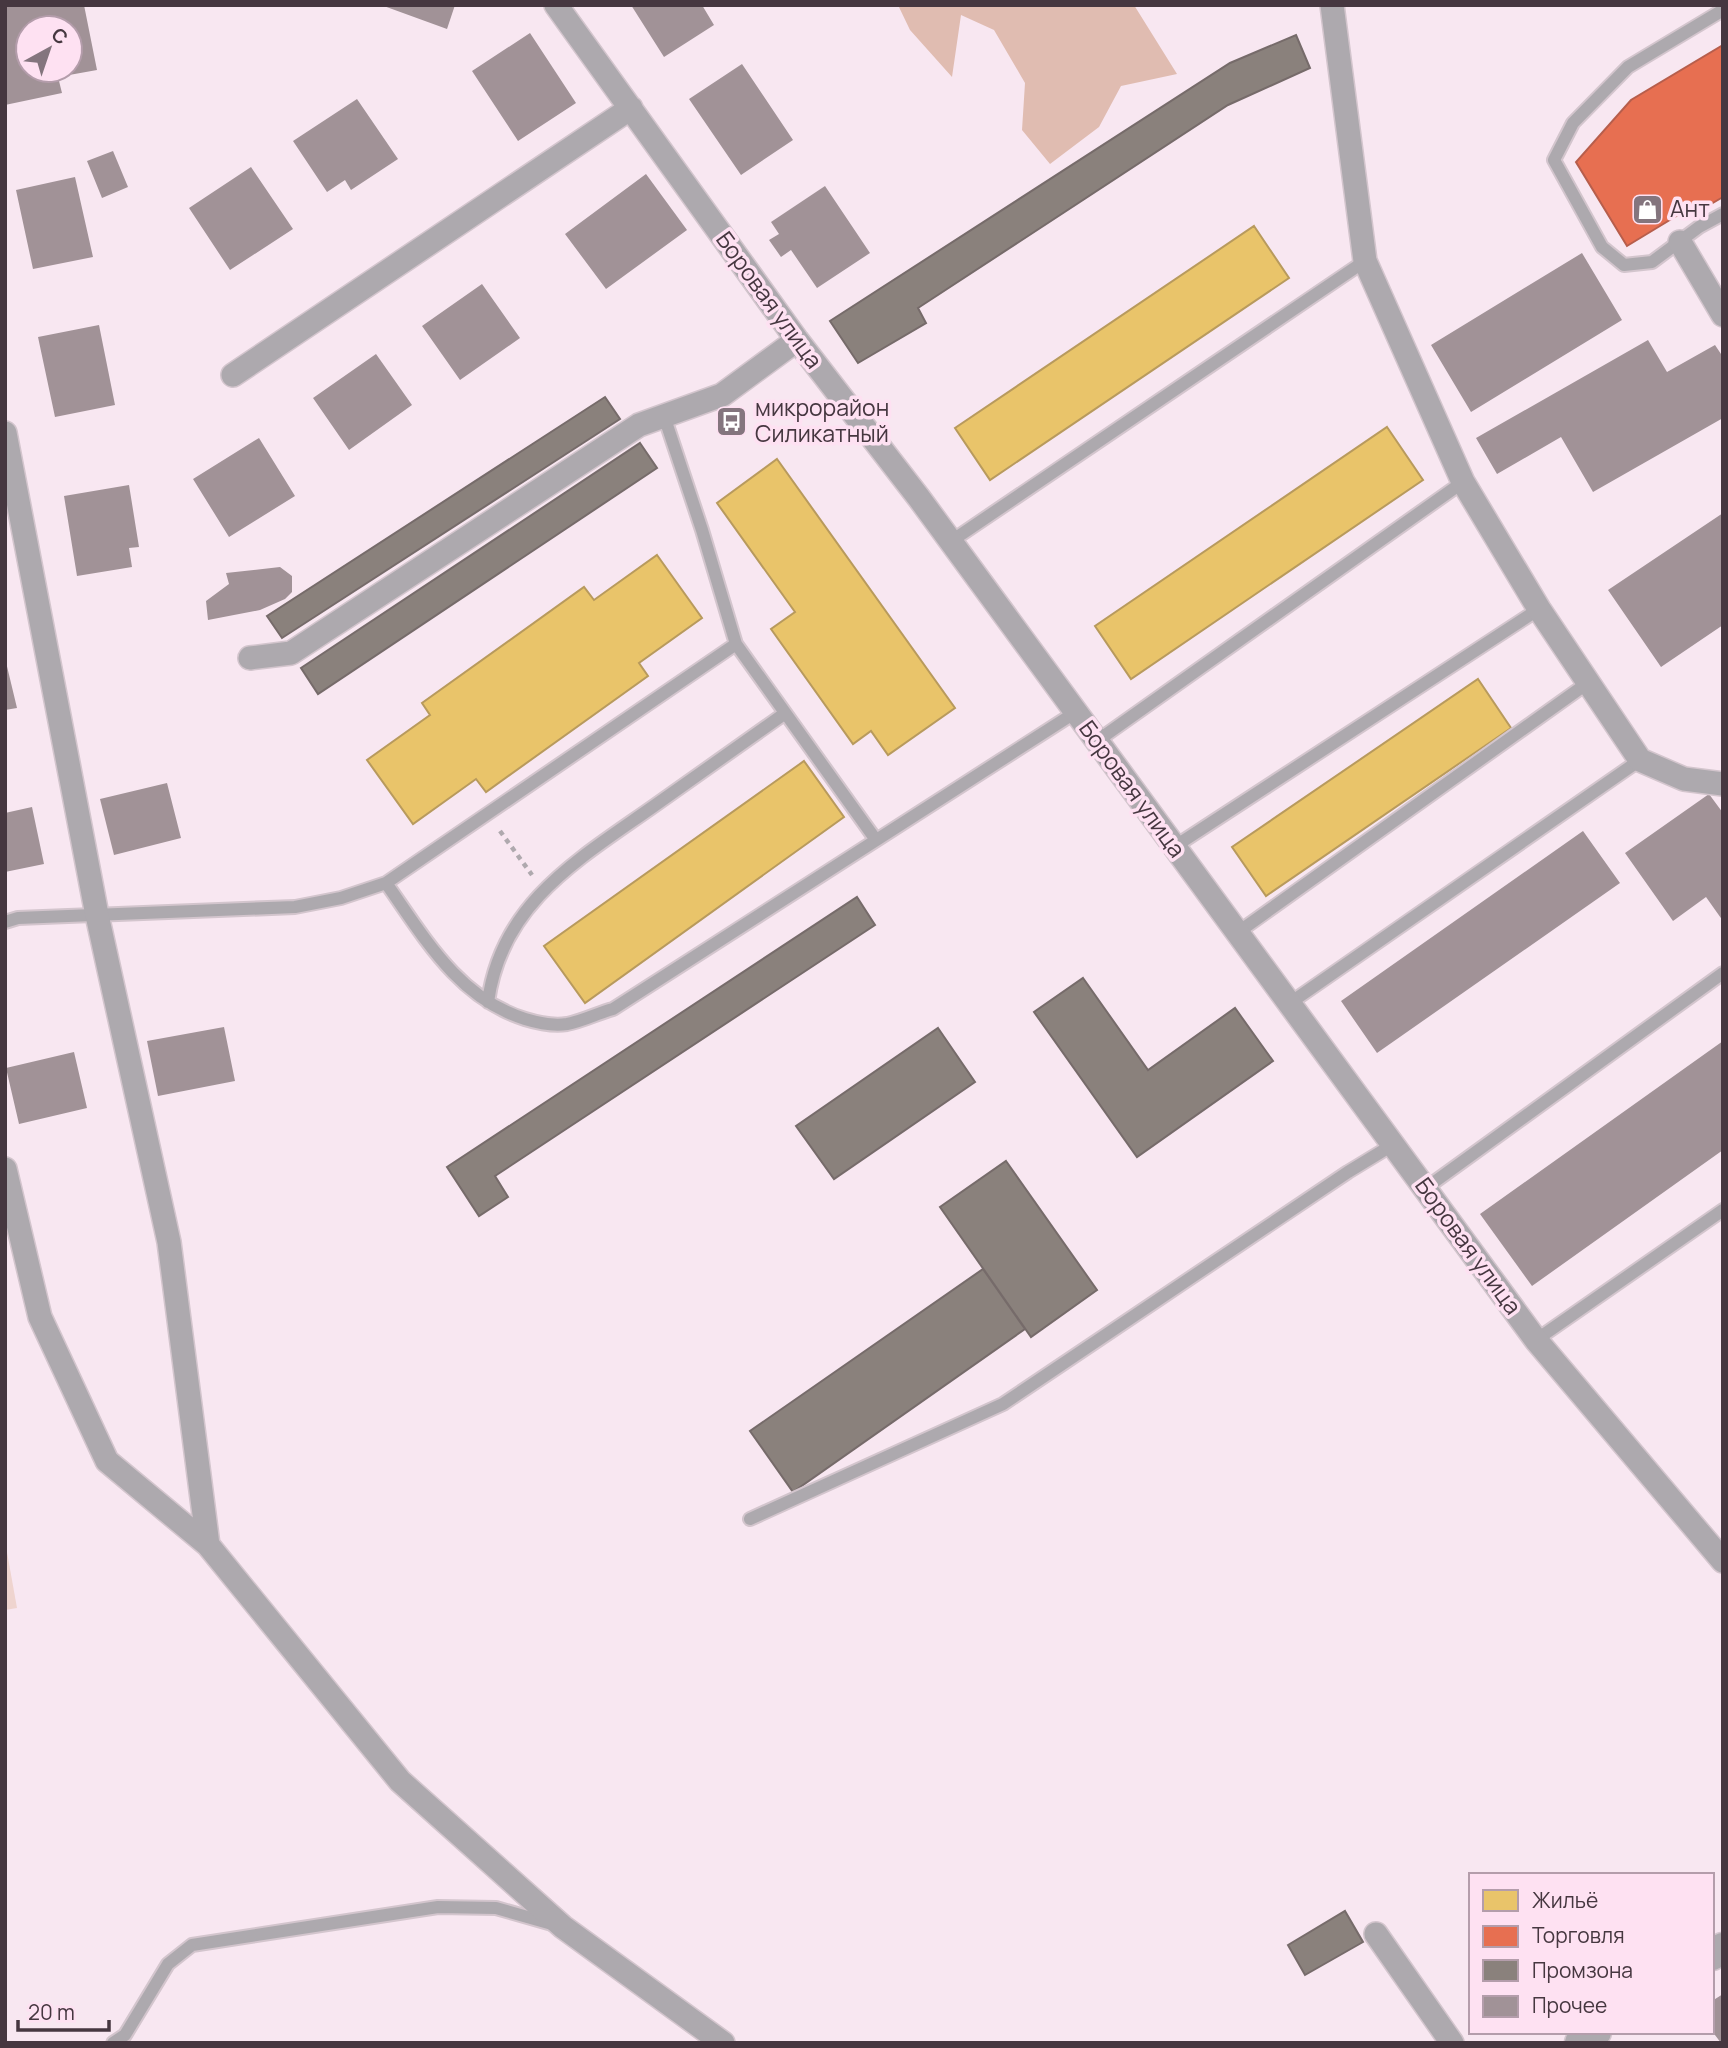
<svg xmlns="http://www.w3.org/2000/svg" width="1728" height="2048" font-family="Manrope,sans-serif">
<style>
.green{fill:#efd4cf}
.forest{fill:#e0bcb1}
.homes{fill:#e9c46a;stroke:#b89a5d;stroke-width:2}
.shops{fill:#e76f51;stroke:#b75e4c;stroke-width:2}
.industry{fill:#8a817c;stroke:#766b6a;stroke-width:2}
.building{fill:#a19297;fill-rule:evenodd}
.lines{fill:none;stroke-linecap:round;stroke-linejoin:round}
.service-casing{stroke:#d3c5cd;stroke-width:16}
.minor-casing{stroke:#d3c5cd;stroke-width:26}
.tertiary-casing{stroke:#d3c5cd;stroke-width:33}
.path{stroke:#afa9ae;stroke-width:4.5;stroke-dasharray:5 5;stroke-linecap:butt}
.service{stroke:#ada9ae;stroke-width:12}
.minor{stroke:#ada9ae;stroke-width:23}
.tertiary{stroke:#ada9ae;stroke-width:30}
.labels{text-anchor:middle;stroke-width:7;stroke-linejoin:round;paint-order:stroke}
.poi-label{font-size:23px;fill:#463740;stroke:#fee1f2;text-anchor:start}
.street-label{font-size:23px;fill:#463740;stroke:#fee1f2}
</style>
<rect width="100%" height="100%" fill="#f8e7f1"/>
<path class="green" d="M5,1541L17,1608L5,1610Z"/>
<path class="forest" d="M898,5H1134L1177,74L1121,86L1099,127L1050,164L1022,130L1025,83L994,30L961,15L952,77L910,30Z"/>
<path class="homes" d="M1254,226L1289,278L990,480L955,428Z
M1387,427L1423,480L1131,679L1095,626Z
M777,459L955,708L888,755L871,731L853,744L771,629L795,612L717,503Z
M657,555L702,618L639,663L648,676L486,792L476,779L413,824L367,760L430,715L422,703L584,587L594,600Z
M1478,679L1511,728L1266,896L1232,847Z
M804,761L844,817L585,1003L544,946Z"/>
<path class="shops" d="M1723,45V197L1692,215L1688,209L1627,246L1576,162L1631,100Z"/>
<path class="industry" d="M1296,35L1310,68L1228,105L918,308L926,323L858,363L830,321L1230,63Z
M605,397L620,419L282,638L267,616Z
M640,443L657,468L318,694L301,668Z
M857,897L875,925L495,1176L508,1197L479,1216L447,1167Z
M1083,978L1148,1070L1235,1008L1273,1061L1137,1157L1034,1012Z
M938,1028L975,1082L834,1179L796,1126Z
M1006,1161L1097,1290L1031,1337L940,1207Z
M983,1269L1025,1329L793,1492L750,1431Z
M1345,1911L1363,1942L1305,1975L1288,1945Z"/>
<path class="building" d="M5,5H84L97,70L58,77L62,93L5,105ZM28,28H70V70H28Z
M381,5H455L447,29Z
M631,5H702L714,25L664,57Z
M530,33L576,103L518,141L472,71Z
M742,64L793,140L741,175L689,99Z
M357,99L398,159L351,190L345,180L327,192L293,141Z
M113,151L128,187L102,198L87,161Z
M251,167L293,229L230,270L189,208Z
M646,174L687,230L606,289L565,234Z
M75,177L93,257L33,269L16,190Z
M825,186L870,253L817,288L791,250L781,257L769,240L779,234L771,222Z
M1582,253L1622,320L1471,412L1431,345Z
M482,284L520,338L460,380L422,326Z
M99,325L115,405L55,417L38,337Z
M1648,340L1667,372L1715,345L1723,357V418L1593,492L1561,437L1497,474L1476,438Z
M376,354L412,405L349,450L313,398Z
M259,438L295,496L229,537L193,479Z
M129,485L139,547L129,548L132,567L77,576L64,496Z
M1723,513V625L1661,667L1608,590Z
M280,567L292,576V592L285,599L260,610L208,620L206,601L229,584L226,573Z
M5,658L17,708L5,710Z
M167,783L181,838L114,855L100,799Z
M1709,794L1723,813V921L1706,897L1673,921L1625,853Z
M32,807L44,864L5,872V813Z
M1583,831L1620,883L1377,1053L1341,1001Z
M224,1027L235,1081L158,1096L147,1041Z
M1723,1041V1150L1532,1286L1480,1214Z
M74,1052L87,1108L19,1124L6,1068Z
M1723,1994V2043H1721L1712,2031V2001Z"/>
<g class="lines">
<defs>
<path id="service" d="M1723,10L1628,67L1573,123L1554,160L1602,247L1624,265L1652,262L1699,227L1723,214
M664,416L702,530L736,644
M950,542L1365,261
M1097,741L1463,482
M876,840L736,644L386,883C424,937 458,998 525,1019C538,1023 554,1026 567,1024C583,1021 598,1013 613,1009L1076,712
M1174,847L1539,609
M5,922L18,918L295,907L341,898L386,883
M1237,933L1589,682
M488,1002C501,903 579,859 654,806C697,776 740,745 784,714
M1290,1003L1640,760
M1426,1188L1723,973
M1536,1340L1723,1210
M750,1519L1003,1404L1348,1172L1394,1144
M113,2043L125,2035L168,1964L192,1945L438,1907L496,1908L552,1924"/>
<path id="minor" d="M556,5L797,340L919,498L1536,1340L1723,1561
M1332,5L1365,261L1463,482L1539,609L1640,760L1684,779L1723,784
M1680,242L1723,315
M233,375L631,108
M5,433L97,915L169,1242L208,1545
M250,658L291,653L639,425L722,395L797,340
M5,1169L40,1317L107,1461L208,1545L400,1781L563,1927L723,2043
M1376,1934L1452,2043"/>
<path id="tertiary" d="M1712,1955L1723,1948
M1580,2043L1596,2032"/>
</defs>
<use href="#service" class="service-casing"/>
<use href="#minor" class="minor-casing"/>
<use href="#tertiary" class="tertiary-casing"/>
<path class="path" d="M500,831L532,875"/>
<use href="#service" class="service"/>
<use href="#minor" class="minor"/>
<use href="#tertiary" class="tertiary"/>
</g>
<defs>
<symbol id="shop-square" viewBox="-11 -11 22 22"><rect x="-9" y="-9" width="18" height="18" rx="4" fill="#84757e" stroke="#fee1f2"/><path d="M-5-2.5h2.3a2.7 3.5 0 0 1 5.4 0H5L5.5 6h-11ZM-1.5-2.5h3a1.5 2.3 0 0 0-3 0Z" fill="#fff"/></symbol>
<symbol id="bus-square" viewBox="-11 -11 22 22"><rect x="-9" y="-9" width="18" height="18" rx="4" fill="#84757e" stroke="#fee1f2"/><path d="M-5-6H5V4H4V6H2V4H-2V6H-4V4H-5ZM-3.5-4V0h7V-4ZM-3.5 1.2v1.5H-2V1.2ZM2 1.2v1.5H3.5V1.2Z" fill="#fff"/></symbol>
</defs>
<g fill-rule="evenodd">
<use href="#shop-square" x="1630" y="192" width="35" height="35"/>
<use href="#bus-square" x="714" y="404" width="35" height="35"/>
</g>
<g class="labels">
<g class="poi-label">
<text x="1670" y="217">Ант</text>
<text x="755" y="416">микрорайон<tspan x="755" dy="26">Силикатный</tspan></text>
</g>
<g class="street-label">
<text transform="translate(769 300) rotate(54)" y="8">Боровая улица</text>
<text transform="translate(1132 789) rotate(54)" y="8">Боровая улица</text>
<text transform="translate(1468 1246) rotate(54)" y="8">Боровая улица</text>
</g>
</g>
<rect width="1728" height="2048" fill="none" stroke="#463740" stroke-width="14"/>
<rect x="1469" y="1873" width="245" height="161" fill="#fee1f2" stroke="#b49dab" stroke-width="2"/>
<rect x="1483" y="1890" width="35" height="21" fill="#e9c46a" stroke="#b49dab" stroke-width="2"/>
<text x="1532" y="1908" font-size="21" fill="#463740">Жильё</text>
<rect x="1483" y="1926" width="35" height="21" fill="#e76f51" stroke="#b49dab" stroke-width="2"/>
<text x="1532" y="1943" font-size="21" fill="#463740">Торговля</text>
<rect x="1483" y="1960" width="35" height="21" fill="#8a817c" stroke="#b49dab" stroke-width="2"/>
<text x="1532" y="1978" font-size="21" fill="#463740">Промзона</text>
<rect x="1483" y="1996" width="35" height="21" fill="#a19297" stroke="#b49dab" stroke-width="2"/>
<text x="1532" y="2013" font-size="21" fill="#463740">Прочее</text>
<g transform="translate(49 49) rotate(40)"><circle r="33" fill="#fee1f2" stroke="#b49dab" stroke-width="2"/>
<path d="M0-5L12 26L0 18L-12 26Z" fill="#84757e"/>
<text y="-10" font-size="19" font-weight="bold" text-anchor="middle" fill="#463740">С</text>
</g>
<path d="M18 2020v10h91v-10" fill="none" stroke="#463740" stroke-width="3.5"/>
<text x="28" y="2020" font-size="21" fill="#463740" stroke="#fee1f2" stroke-width="5" paint-order="stroke">20 m</text>
</svg>
